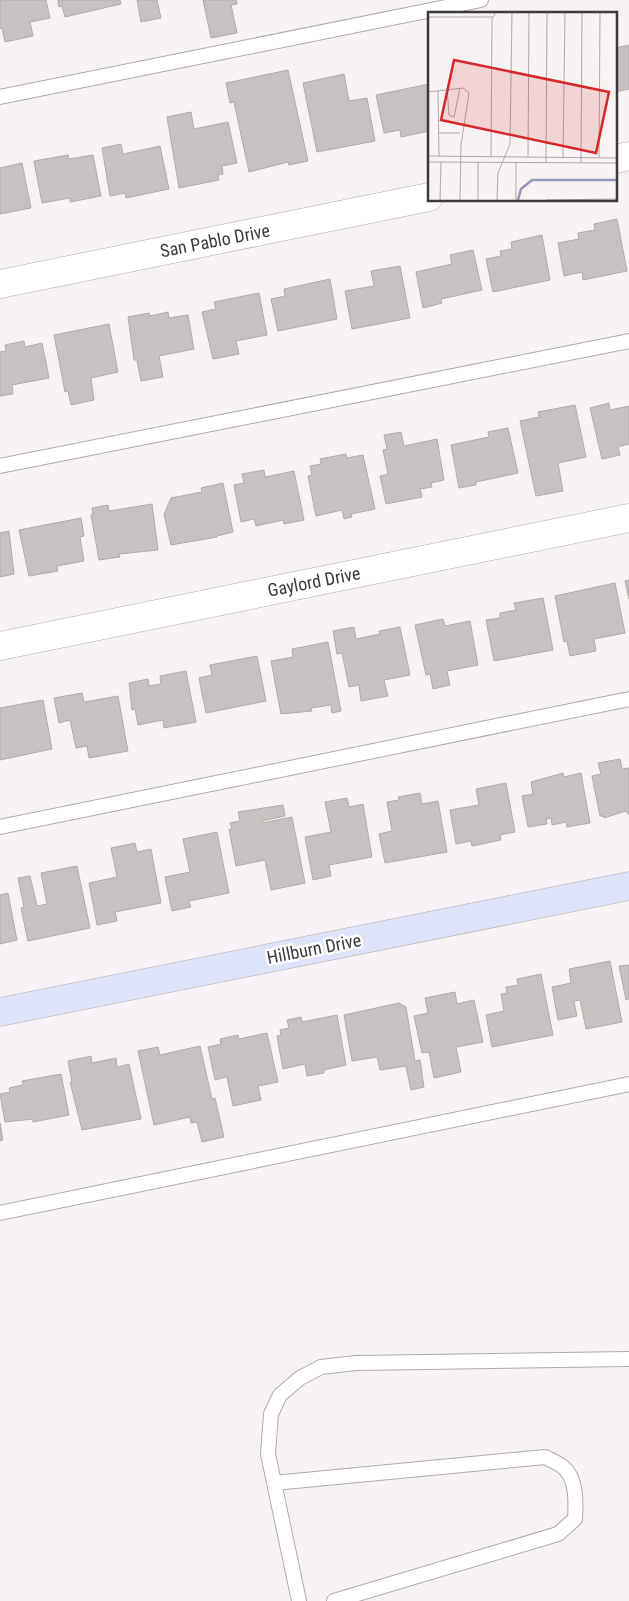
<svg xmlns="http://www.w3.org/2000/svg" width="629" height="1601" font-family="'Roboto Condensed',sans-serif">
<style>
.building{fill:#c6c2c1;stroke:#aeaba9}
.lines{fill:none;stroke-linecap:round;stroke-linejoin:round}
.lane-casing{stroke:#afabaa;stroke-width:16}
.street-casing{stroke:#afabaa;stroke-width:29}
.secondary-casing{stroke:#afabaa;stroke-width:29}
.lane{stroke:#fff;stroke-width:14}
.street{stroke:#fff;stroke-width:28}
.secondary{stroke:#dee3fc;stroke-width:28}
.labels{text-anchor:middle;stroke-width:5;stroke-linejoin:round;paint-order:stroke}
.street-label{font-size:18px;fill:#3b3939;stroke:#fff}
.inset-river{fill:none;stroke:#929ab8;stroke-width:2.5}
.inset-road{fill:none;stroke:#aca9a8;stroke-width:1}
.view{fill:#d62828;fill-opacity:0.15;stroke:#d62828;stroke-width:2.5}
.inset-edge{fill:none;stroke:#3b3939;stroke-width:2.5}
</style>
<rect width="100%" height="100%" fill="#f7f3f2"/>
<path class="building" d="M0,0H46L50,18L30,22L33,36L5,42L2,28L0,29Z
M58,0H120L121,4L65,17L62,6L59,7Z
M137,0H157L161,18L141,22Z
M203,0H236L237,4L231,5L237,33L211,38Z
M629,45V89L615,92V48Z
M288,70L308,161L289,165L288,162L249,172L234,102L230,103L226,83Z
M344,74L349,101L367,98L375,141L317,152L303,83Z
M429,84V131L401,137L400,130L384,133L376,95Z
M191,112L194,129L228,122L237,163L222,166L223,174L218,175L219,180L179,188L167,117Z
M121,144L123,154L160,146L169,189L126,198L125,193L110,196L102,148Z
M68,155L69,159L93,155L101,196L70,202V198L42,203L34,161Z
M22,163L31,208L0,214V168Z
M617,219L627,271L583,280L582,272L564,276L558,243L579,239L578,233L595,230L594,224Z
M542,235L550,280L493,292L486,259L501,256L500,251L512,249L511,242Z
M473,250L482,290L441,299L442,303L423,308L416,272L452,264L450,255Z
M400,266L410,318L352,329L345,291L374,286L371,271Z
M330,279L337,319L278,331L271,299L285,296L284,289Z
M259,293L267,335L236,341L239,354L213,359L202,312L216,309L214,302Z
M168,312L169,318L188,315L194,349L159,356L163,377L141,381L137,360H134L128,317L149,313L150,316Z
M109,324L118,372L91,378L94,400L71,405L68,391L65,392L54,335Z
M24,341L25,347L42,343L49,378L12,385L13,394L0,396V352L6,351L5,345Z
M609,403L610,410L629,406V444L618,447L620,455L602,459L590,408Z
M575,405L586,457L558,463L563,491L536,496L520,421L539,417L538,412Z
M508,428L518,473L476,482V485L459,488L451,445L489,437L488,432Z
M401,432L404,446L437,439L444,480L431,483L432,487L420,489L422,497L386,504L380,476L388,474L383,450L387,449L384,435Z
M346,454L347,458L363,455L375,509L351,514L352,517L344,519L342,510L316,516L308,476L312,475L310,466L321,464L320,459Z
M264,470L265,477L294,471L304,520L284,524L283,520L256,526L254,519L241,522L234,485L244,483L242,474Z
M223,483L233,532L217,536V537L171,545L164,514L171,498L202,492L201,488Z
M152,504L158,550L119,554L120,557L99,560L91,515H93L92,508L108,505L109,511Z
M81,518L84,536L80,537L84,561L57,566L58,571L29,576L19,530Z
M9,531L14,574L0,577V533Z
M629,580V599L625,581Z
M615,583L625,633L594,639L596,651L570,656L567,641L564,642L555,596Z
M543,598L553,650L494,661L486,620L500,618V613L516,610L514,603Z
M443,619L445,626L470,621L478,665L447,671L450,685L433,689L430,674L426,675L415,625Z
M354,627L356,639L380,634L379,631L400,627L410,675L384,680L388,696L361,701L359,685L349,687L342,653L337,654L333,631Z
M328,642L341,711L332,713L331,705L311,708L312,711L281,714L271,661L293,657L292,649Z
M257,656L266,701L206,713L199,678L212,675L210,665Z
M186,671L196,722L164,728L163,720L138,725L135,709L132,710L129,683L148,679L149,686L161,684L160,676Z
M82,693L84,702L118,696L128,751L89,758L87,746L76,748L70,720L59,723L54,698Z
M43,700L52,749L0,760V708Z
M620,759L622,769L629,768V815L626,811L604,818L603,816H600L592,776L601,774L598,763Z
M563,773L564,777L581,773L590,823L567,827L566,822L552,825L551,818L546,819L547,824L528,827L522,796L533,794L531,782Z
M506,783L515,832L500,835L501,840L472,846L471,841L456,844L450,810L479,805L476,789Z
M420,793L422,804L438,801L447,852L385,863L379,834L392,831L387,802L399,800L398,797Z
M347,798L349,807L363,804L372,857L329,865L331,876L313,880L305,837L331,832L325,802Z
M283,805L285,816L262,821V823L292,817L305,883L271,890L265,860L236,866L229,829H232L230,823L240,821L238,812Z
M217,832L229,893L189,901L191,907L172,911L165,877L190,872L183,839Z
M135,843L137,852L151,849L161,903L115,912L117,921L97,925L89,883L117,877L111,848Z
M77,866L90,928L28,941L21,908L24,907L18,878L30,876L37,906L47,904L41,873Z
M8,893L17,940L0,944V895Z
M610,961L622,1022L586,1029L580,1000L574,1001L577,1016L558,1020L552,987L571,983L569,969Z
M629,965V999L626,1000L619,966Z
M541,974L553,1035L492,1047L486,1015L504,1011L501,994L507,993L506,987L518,985L517,979Z
M455,992L457,1004L474,1000L483,1042L456,1047L461,1072L434,1078L429,1052L422,1053L414,1016L428,1013L425,998Z
M399,1003L406,1007L415,1061L420,1060L424,1087L411,1090L406,1066L380,1070L377,1057L352,1061L344,1015Z
M337,1015L346,1065L324,1070V1073L307,1076L305,1064L283,1069L277,1036L281,1035L280,1030L289,1028L287,1020L301,1017L302,1022Z
M267,1033L278,1082L258,1086L261,1100L233,1106L227,1077L215,1080L208,1047L221,1044L220,1039L238,1035L239,1039Z
M200,1046L212,1099L215,1098L224,1137L202,1142L197,1122L191,1123L190,1117L154,1125L138,1051L158,1047L160,1055Z
M91,1056L92,1063L116,1058L117,1067L129,1064L141,1119L82,1130L70,1082H72L68,1061Z
M61,1074L69,1115L33,1122V1119L5,1122L0,1094L10,1092L9,1088L23,1085L22,1081Z
M0,1123L3,1140L0,1141Z"/>
<g class="lines">
<defs>
<path id="lane" d="M0,97L481,0
M0,466L629,341
M0,827L629,699
M0,1213L629,1084
M274,1483L545,1457C551,1460 558,1463 563,1467C577,1478 576,1503 575,1519L558,1534L334,1601
M299,1601L268,1454L271,1414L280,1395L300,1378L321,1367L356,1363L629,1359"/>
<path id="street" d="M615,159L629,156
M0,284L429,197
M0,646L629,518"/>
<path id="secondary" d="M0,1012L629,886"/>
</defs>
<use href="#lane" class="lane-casing"/>
<use href="#street" class="street-casing"/>
<use href="#secondary" class="secondary-casing"/>
<use href="#lane" class="lane"/>
<use href="#street" class="street"/>
<use href="#secondary" class="secondary"/>
</g>
<g class="labels">
<g class="street-label">
<text transform="translate(215 241) rotate(-11)" y="6">San Pablo Drive</text>
<text transform="translate(314 582) rotate(-11)" y="6">Gaylord Drive</text>
<text transform="translate(314 949) rotate(-11)" y="6">Hillburn Drive</text>
</g>
</g>
<g transform="translate(428 12)">
<rect width="189" height="189" fill="#f7f3f2"/>
<path class="inset-river" d="M90,188L93,177L104,168H189"/>
<path class="inset-road" d="M0,5H65M19,76L21,103L26,105L32,76M10,79L11,144M0,80L35,76L41,81L33,133L32,188M11,121H32M0,144L189,146M63,145L64,7L68,0M100,145L101,0M135,146L137,0M171,146L172,0M189,146V111M0,150L189,151M118,150L119,0M153,151L154,0M12,188L13,150M50,188V150M69,188L70,161L82,132L84,0M88,188V150M118,188L189,187"/>
<path class="view" d="M26,48L181,80L168,141L13,108Z"/>
<rect width="189" height="189" class="inset-edge"/>
</g>
</svg>
